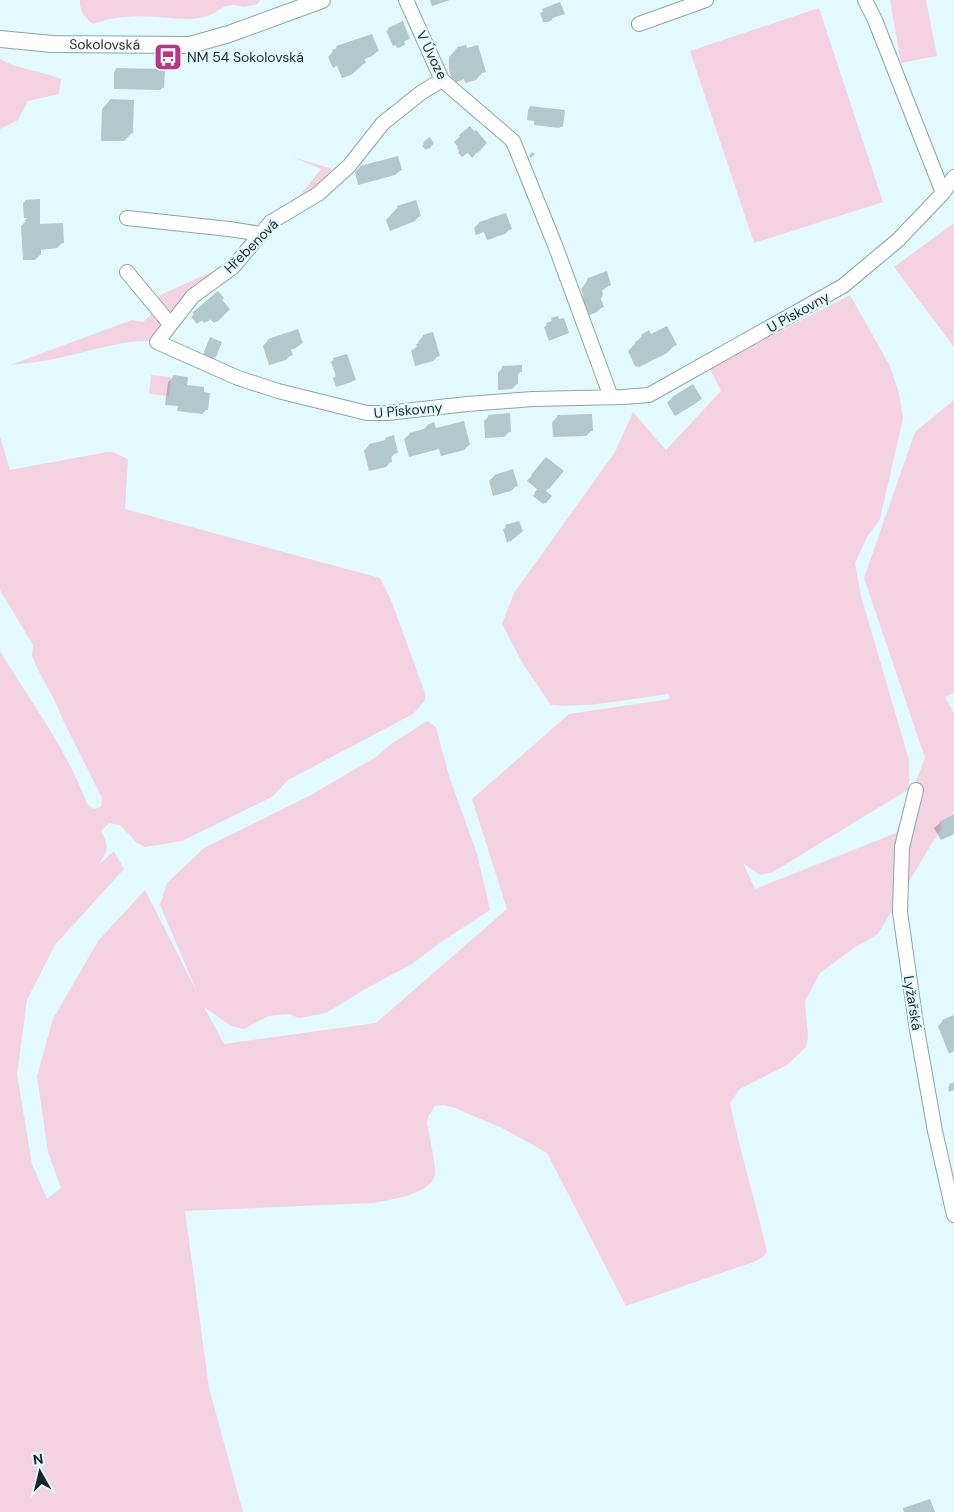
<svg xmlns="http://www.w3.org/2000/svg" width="954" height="1512" font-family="'DM Sans',sans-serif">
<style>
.green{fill:#f4d2e2}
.shadow{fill:#0003}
.building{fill:#b1c9cc}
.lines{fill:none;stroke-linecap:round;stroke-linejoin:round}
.minor-casing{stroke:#8da4a6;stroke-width:16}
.tertiary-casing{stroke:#8da4a6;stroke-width:18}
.minor{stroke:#fff;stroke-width:14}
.tertiary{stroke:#fff;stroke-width:16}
.labels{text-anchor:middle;stroke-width:4.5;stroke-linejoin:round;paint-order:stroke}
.street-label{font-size:14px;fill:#1c2526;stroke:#e2fafd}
.poi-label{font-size:14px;fill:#1c2526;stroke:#e2fafd;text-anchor:start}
</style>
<rect width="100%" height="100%" fill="#e2fafd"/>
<path class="green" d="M80,0H260L258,4L243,7C223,0 220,13 204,17C190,21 173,18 158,17C144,16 128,16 115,18C108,19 100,22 93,24C85,18 79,10 80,0Z
M890,0H926L937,56L901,63Z
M819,8L883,202L754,243L690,51Z
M0,59C19,70 39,70 61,79L59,94L28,101L18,120L0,129Z
M292,157L333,169L151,341C122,340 95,350 67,356C48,361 29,363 10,365L132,320L143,322L150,316L160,295L225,266L271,216L301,194L321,169Z
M954,223V347L894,267Z
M850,295L890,366L899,393L903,418L880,519L867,537L855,563L861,596L909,760V789L773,872L760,875L743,863L755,889L896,833L925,758L864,578L915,432L954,400V693L945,697L954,713V811L932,843L878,934L854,948L820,973L805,1001L808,1037L806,1047L787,1065L740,1089L730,1103C740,1153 756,1202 767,1252L763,1257L756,1261L626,1306L547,1153L502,1128L455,1108L443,1105L435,1106L428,1117L427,1123C429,1134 436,1165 435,1174C433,1194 389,1200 373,1203L185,1211L209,1388L243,1512H0V651C30,701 67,749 87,804L94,809L101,807L102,798L63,720L54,699L40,674L32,656L33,645L0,590V437L10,470L107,452H113L128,459L125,509L380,578L391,600L425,693V700L413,714L288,780L272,797L182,841L145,847L136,842L120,825L109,823L101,831C109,847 109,851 98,865L114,851L124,869L55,945L27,1000L17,1074L32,1164L47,1199L61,1188L48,1152L37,1076L53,1019L98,941L145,890L197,992L160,905L167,883L204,848L309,796L376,757L391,744L427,721L436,727L449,776L477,854L490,910L441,942L412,964L365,989L326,1013L299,1018L289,1014L268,1016L244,1029L231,1026L204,1007L224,1044L376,1023L507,909L472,799L569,714L670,699L668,694C629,699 590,708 551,705L523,664L502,624L514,593L615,452L633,412L666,450L721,391L708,365L771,336Z
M151,375L171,377L169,396L149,394Z"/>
<path class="shadow" d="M430,0H450L432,6Z
M560,4L563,13L551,19L548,22H543L540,13Z
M389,29L409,38L403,42V44L401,47L397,48L396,45L393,46L386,31Z
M337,47L378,51L372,56L363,60L364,63L359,68L351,75L342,78L337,66L333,68L328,57Z
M457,48L484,71L476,80L465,83L464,79L453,84L449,70V57Z
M116,69L163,87L160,90L114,89V72Z
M110,100L132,133L124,141H101L102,109Z
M530,107L562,126L559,128L534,125V121L527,120L528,110Z
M470,128L485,143L472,158L468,153L462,157L458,153L459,151L457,148L458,147L454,142Z
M429,139L433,143L426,150L422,146Z
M532,152L535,154L531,158L529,156Z
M360,167L401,170L395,175L358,185L355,172Z
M26,201H38L39,226L62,225L63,242L57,248L40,250V255L35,260H23L21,226L26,221L24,220H38V218H24L23,203Z
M398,207L420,215L415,221L390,231L386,220Z
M479,223L510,229L505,234L487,240L484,232L476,235L474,228Z
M589,279L610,285L601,291L599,299L602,307L597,312L587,316L581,300L583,295L581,289Z
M217,293L220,300L229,309L214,323L210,319L204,323L202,320L197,324L191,317Z
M557,318L568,333L549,341L544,327L550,323L552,320Z
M298,330L302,343L296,348L290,350L291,354L286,360L269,365L263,346L268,340Z
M432,334L438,356L433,361L415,366L411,351L419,345L418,342L423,336Z
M642,336H651L675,345L667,353L639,367L635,366L628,351Z
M211,339L215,356L213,359L203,355Z
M334,359L354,379L352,382L336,387L333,378L336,376L331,362Z
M503,367L521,371L517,376V384L512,389L498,390V373Z
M173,377L186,386L207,409L202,414L177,411L178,406L165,405L168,382Z
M693,386L700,399L695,404L675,416L667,403L672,398Z
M489,416L510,431L504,437L485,438L484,421Z
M558,416L592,430L586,436L553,437L552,422Z
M427,426L435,430L469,445L464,450L441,456L439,449L409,457L404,439L410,434L423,430Z
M386,439L397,452L390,458L391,461L386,467L369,471L364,451L369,445L383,442Z
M541,464L548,488L545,492L546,502L543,504L533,496L538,490L527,481Z
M494,476L516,486L511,491L493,496L489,481Z
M518,523L521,530L507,543L503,529Z
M954,817V834L941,840L934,828L940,823Z
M954,1016V1051L949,1054L938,1026L943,1021Z
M954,1083V1090L949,1092L948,1087Z"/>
<path class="building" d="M433,0H446L434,4Z
M560,2L565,14L552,18V20L548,22L547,20L546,21L542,9Z
M403,21L410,39L404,41L405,45L399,47L398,44L395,45L388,28Z
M372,34L379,51L364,58L366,63L356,67L357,70L348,73L343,62L338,64L332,50L337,48L336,46Z
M466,45L467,48L478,45L486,72L473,75L472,72L461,76L457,61V47Z
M116,68L165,69L164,88L116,87Z
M110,99L134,100L133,133H109Z
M530,106L565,110L563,127L535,123L536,119L528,118Z
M470,126L474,131L476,130L487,143L478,153L474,148L468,153L462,147L464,145L461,142L463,140L459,135Z
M429,137L434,143L429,149L423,143Z
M398,156L402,170L363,180L360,166Z
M40,199V224L63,223L64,243L41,246V255H28L25,200Z
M416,200L421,216L395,226L391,214L399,211L397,206Z
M506,213L512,229L493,236L490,227L481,230L479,222Z
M607,271L611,285L603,288L602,291L603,294L601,299L604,307L593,311L586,293L588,288L586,282L588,278Z
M218,291L224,298L222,300L230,309L217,322L213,317L207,322L205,319L200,322L192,313Z
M558,316L559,319L564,318L569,333L551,339L546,323L552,321L551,318Z
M667,326L677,345L648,359L643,358L635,342L643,338L641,335L649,330L651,334Z
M298,329L303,343L290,347L293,355L275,361L268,339Z
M433,332L440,356L421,362L416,344L425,342L423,335Z
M210,337L222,342L216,357L204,352Z
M347,354L356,380L338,385L335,375L338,374L333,358Z
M522,365V372H518V384L503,385L502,366Z
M173,375L188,377L187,385L204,387V392L210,393L208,410L182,406L183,401L170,400Z
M693,384L702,399L680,412L672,397Z
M510,413L511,432L489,433L488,415Z
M592,414L593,431L558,432L557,415Z
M464,421L470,445L446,451L444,444L414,452L409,433L428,428L427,425L434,422L436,428Z
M394,435L398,453L391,454L392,462L374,466L369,444L386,440L385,438Z
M546,457L564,471L549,489L531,475Z
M513,469L518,486L498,491L494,475Z
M540,486L552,496L546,503L534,493Z
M519,521L523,531L510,542L505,525Z
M954,814V832L946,836L939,822Z
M954,1015V1048L942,1020Z
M954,1082V1090L952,1091L949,1084Z
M930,1499L935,1512H904L903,1508Z"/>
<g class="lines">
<defs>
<path id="minor" d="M406,0L442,80L513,141L555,245L611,397
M865,0L875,20L943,193
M639,24L706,0
M442,80L422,92L383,123L349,166L318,194L271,222L233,267L193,296L157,342L238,378L278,391L367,413H387L467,404L533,399L623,397L649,395L843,286L898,240L943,193L954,177
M127,218L229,229L261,234
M127,272L170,324
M916,790L902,847L900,912L916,1024L935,1131L954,1215"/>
<g id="tertiary">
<path id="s1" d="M0,39L52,44L190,45L229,34L322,0"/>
</g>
</defs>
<use href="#minor" class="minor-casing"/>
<use href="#tertiary" class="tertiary-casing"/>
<use href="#minor" class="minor"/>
<use href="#tertiary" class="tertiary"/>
</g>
<defs>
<symbol id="bus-square" viewBox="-11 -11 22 22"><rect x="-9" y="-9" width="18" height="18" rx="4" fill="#b63784" stroke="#e2fafd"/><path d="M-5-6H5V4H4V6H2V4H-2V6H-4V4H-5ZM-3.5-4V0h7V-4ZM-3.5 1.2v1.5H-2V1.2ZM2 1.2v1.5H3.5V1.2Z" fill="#fff"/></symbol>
</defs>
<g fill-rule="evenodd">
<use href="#bus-square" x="152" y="41" width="32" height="32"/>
</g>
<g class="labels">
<g class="street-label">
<text dy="5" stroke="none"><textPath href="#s1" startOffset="105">Sokolovská</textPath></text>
<text transform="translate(432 55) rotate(64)" y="5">V Úvoze</text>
<text transform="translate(251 246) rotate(-45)" y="5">Hřebenová</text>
<text transform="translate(798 312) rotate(-29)" y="5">U Pískovny</text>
<text transform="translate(408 410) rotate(-5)" y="5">U Pískovny</text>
<text transform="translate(913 1003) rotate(81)" y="5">Lyžařská</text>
</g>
<g class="poi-label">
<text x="187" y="62">NM 54 Sokolovská</text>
</g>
</g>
<g transform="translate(40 1472) rotate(352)" stroke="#e2fafd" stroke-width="4" paint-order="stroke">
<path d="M0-4L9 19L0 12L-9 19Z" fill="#1c2526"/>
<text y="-8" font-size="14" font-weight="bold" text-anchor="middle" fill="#1c2526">N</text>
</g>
</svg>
